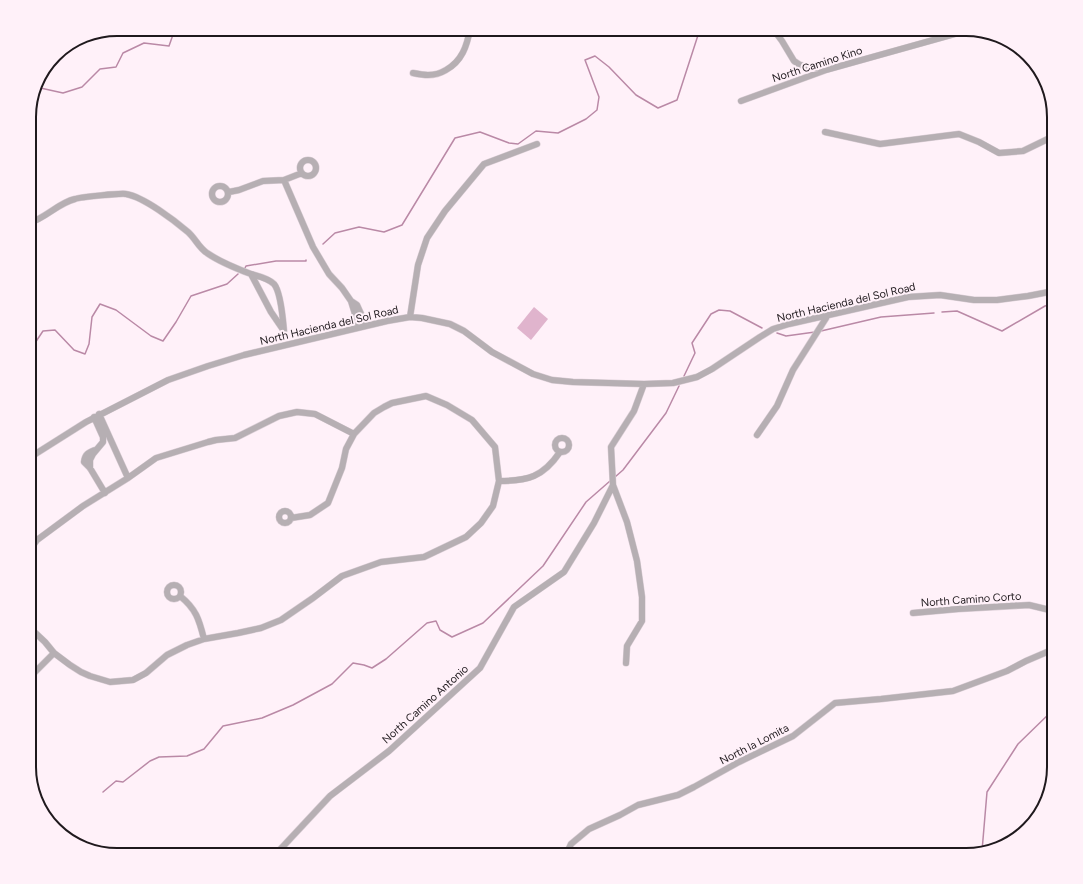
<svg xmlns="http://www.w3.org/2000/svg" width="1083" height="884" font-family="Figtree,sans-serif">
<style>
.green{fill:#e0b4cd}
.lines{fill:none;stroke-linecap:round;stroke-linejoin:round}
.stream{stroke:#ba89a6;stroke-width:1.5}
.minor-casing{stroke:#dbced6;stroke-width:7}
.minor{stroke:#b6afb3;stroke-width:6}
.labels{text-anchor:middle;stroke-width:4;stroke-linejoin:round;paint-order:stroke}
.street-label{font-size:11px;fill:#1f191d;stroke:#fff1f9}
.rim{fill:none;stroke:#1f191d;stroke-width:2}
</style>
<rect width="100%" height="100%" fill="#fff1f9"/>
<path class="green" d="M534,307L548,319L531,340L517,328Z"/>
<g class="lines">
<path class="stream" d="M36,87L63,93L82,87L100,69L116,67L123,53L144,43L169,46L175,29
M323,244L335,233L359,227L384,232L402,225L455,138L480,132L509,143L518,144L536,131L558,133L586,119L597,110L599,97L585,60L595,56L609,67L636,95L658,108L677,100L700,29
M245,268L246,266L276,261H306V260
M942,312L957,311L1002,331L1045,306L1054,303
M821,331L881,317L934,313
M777,333L786,336L815,332
M29,352L43,331L55,330L74,350L85,354L89,344L92,317L100,304L116,310L151,336L163,341L176,322L191,296L227,284L238,274
M684,376L695,353L692,343L711,314L719,310L730,311L762,328
M615,477L623,470L666,413L679,386
M103,792L116,781L123,782L150,761L159,757L187,756L204,749L223,726L262,718L293,705L332,684L353,663L364,665L372,668L386,659L427,623L436,621L440,630L452,637L483,623L543,566L586,502L610,481
M982,851L987,792L1018,744L1054,709"/>
<defs>
<path id="minor" d="M773,29L782,41L794,61L800,65L824,70
M413,73C418,74 423,75 428,75C434,75 441,73 446,70C462,61 467,46 470,29
M741,101L826,70L969,30
M825,132L880,144L959,134L979,142L999,153L1023,151L1054,136
M300 168a8 8 0 1 1 16 0a8 8 0 1 1-16 0Z
M284,180L313,247L329,274L342,288L351,301L357,305L366,325
M212 194a8 8 0 1 1 16 0a8 8 0 1 1-16 0Z
M229,192L239,190L263,181L284,180L302,173
M29,223C46,218 58,203 75,199C80,197 122,193 126,194C144,197 175,221 188,232C195,238 199,248 207,253C220,262 235,268 251,274
M251,274C258,276 268,278 274,284C281,292 283,320 284,331L271,312Z
M351,301L359,327
M410,317L418,265L427,238L445,211L484,164L537,144
M99,414L128,478
M757,435L777,406L793,370L828,315
M555 445a7 7 0 1 1 14 0a7 7 0 1 1-14 0Z
M95,450C88,453 85,454 84,462L90,468L105,493
M29,458L86,422L168,380L208,366L244,355L387,321L410,317L422,318L450,324L464,331L492,352L533,374L552,380L573,382L644,384L673,383L697,377L712,369L760,337L773,329L789,324L908,297L940,295L974,300H997L1028,296L1054,291
M90,468V460L93,454L103,442V437L94,417
M499,481C528,481 543,477 560,452
M613,485L627,522L637,561L642,597V621L627,646L626,663
M279 517a6 6 0 1 1 12 0a6 6 0 1 1-12 0Z
M29,551L37,540L83,506L128,478L156,458L208,442L216,440L235,438L279,416L297,412L315,414L354,434
M167 592a7 7 0 1 1 14 0a7 7 0 1 1-14 0Z
M180,596C196,609 199,619 204,639
M913,613L958,609L1029,605L1054,611
M29,627L45,642L54,653L70,665L81,672L90,676L110,682L133,680L146,673L167,655L187,645L204,639L238,633L261,628L281,620L313,598L342,576L381,562L424,557L466,537L481,523L493,506L499,481L495,447L472,420L447,405L426,396L392,403L384,407L374,413L354,434L346,449L342,468L328,503L310,515L291,518
M29,678L54,653
M275,855L330,796L389,751L480,668L514,607L564,572L594,523L613,485L611,447L634,411L644,384
M566,855L571,844L589,829L620,815L638,805L678,795L694,787L739,762L793,736L835,703L881,699L953,691L1007,671L1026,661L1054,649"/>
</defs>
<use href="#minor" class="minor-casing"/>
<use href="#minor" class="minor"/>
</g>
<g class="labels">
<g class="street-label">
<text transform="translate(817 64) rotate(-18)" y="4">North Camino Kino</text>
<text transform="translate(846 302) rotate(-13)" y="4">North Hacienda del Sol Road</text>
<text transform="translate(329 325) rotate(-13)" y="4">North Hacienda del Sol Road</text>
<text transform="translate(971 599) rotate(-4)" y="4">North Camino Corto</text>
<text transform="translate(425 704) rotate(-42)" y="4">North Camino Antonio</text>
<text transform="translate(754 744) rotate(-27)" y="4">North la Lomita</text>
</g>
</g>
<path d="M0 0H1083V884H0ZM117 36H966A81 81 0 0 1 1047 117V767A81 81 0 0 1 966 848H117A81 81 0 0 1 36 767V117A81 81 0 0 1 117 36Z" fill="#fff1f9" fill-rule="evenodd"/>
<path class="rim" d="M117 36H966A81 81 0 0 1 1047 117V767A81 81 0 0 1 966 848H117A81 81 0 0 1 36 767V117A81 81 0 0 1 117 36Z"/>
</svg>
